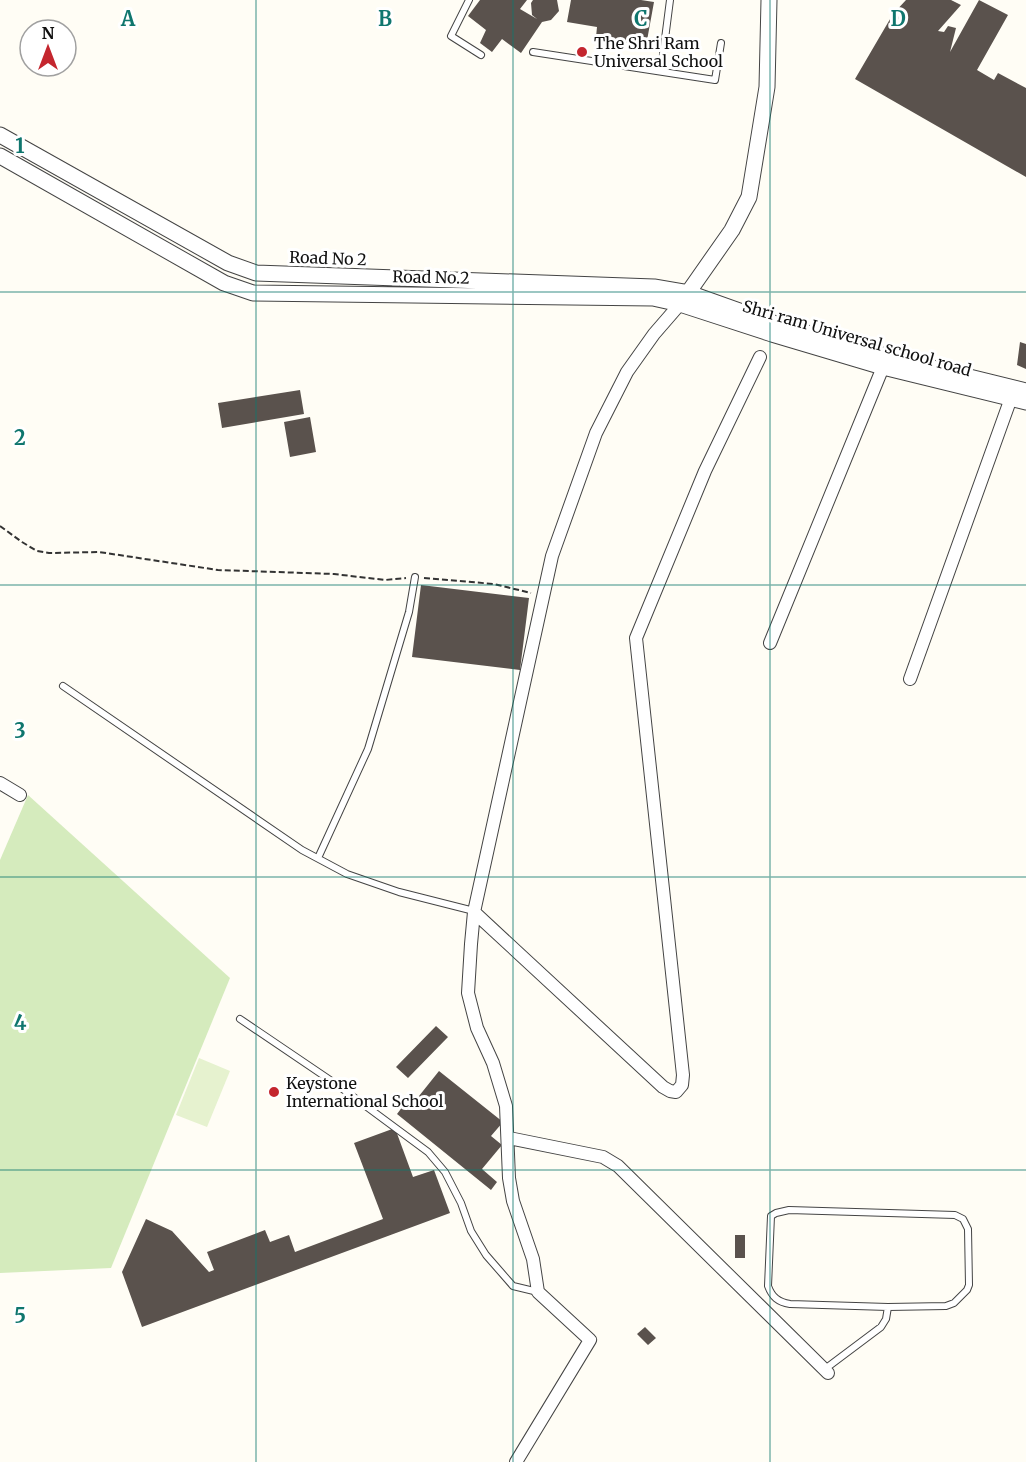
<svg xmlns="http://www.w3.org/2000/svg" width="1026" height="1462" font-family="Merriweather,serif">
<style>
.green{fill:#d5ebbd}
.pitch{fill:#e6f2cf}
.building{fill:#5a524d}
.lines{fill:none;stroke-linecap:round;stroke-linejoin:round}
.service-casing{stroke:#444;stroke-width:8}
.minor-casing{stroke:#444;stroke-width:14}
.tertiary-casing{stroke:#444;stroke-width:17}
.path{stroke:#333;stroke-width:2;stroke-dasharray:6 3;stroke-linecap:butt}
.service{stroke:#fff;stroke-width:6}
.minor{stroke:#fff;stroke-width:12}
.tertiary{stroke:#fff;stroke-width:15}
.grid{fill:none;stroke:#0f766e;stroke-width:1.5;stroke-opacity:0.55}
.poi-dot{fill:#c4262e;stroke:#fff;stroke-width:2}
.labels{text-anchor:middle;stroke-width:6;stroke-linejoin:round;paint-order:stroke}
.poi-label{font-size:16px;fill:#111;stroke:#fff;text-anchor:start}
.street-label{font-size:16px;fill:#111;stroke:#fff}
.grid-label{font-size:20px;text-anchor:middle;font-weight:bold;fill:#0f766e;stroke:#fff;stroke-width:6;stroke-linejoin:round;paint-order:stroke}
</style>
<rect width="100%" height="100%" fill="#fffdf5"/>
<path class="green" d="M28,795L230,978L111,1268L0,1273V860Z"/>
<path class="pitch" d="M199,1058L230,1071L207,1127L176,1115Z"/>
<path class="building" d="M480,0H527L520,9L537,19L532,15L531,3L533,0H557L559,11L551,20L542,22L521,53L502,39L492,52L480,43L486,30L468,16Z
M571,0H641L654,2L646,46L596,37L597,27L567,22Z
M906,0H951L961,5L938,31L944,32L948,26L956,28L950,52L979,0L1008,15L977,70L994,80L998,73L1026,88V177L855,79L893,14Z
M1020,342L1026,344V369L1017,365Z
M300,390L304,414L222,428L218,403Z
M310,417L316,452L290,457L284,422Z
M421,585L529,598L520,670L412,657Z
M436,1026L448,1037L408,1078L396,1067Z
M439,1071L503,1122L491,1136L502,1145L482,1169L497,1182L491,1190L397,1114L406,1102L411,1106Z
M395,1128L413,1177L434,1170L450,1213L142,1327L122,1272L146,1219L172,1231L209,1272L214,1270L207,1252L265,1230L270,1242L289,1235L295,1252L383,1219L354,1143Z
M735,1235H745V1258H735Z
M645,1327L656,1338L648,1345L637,1334Z"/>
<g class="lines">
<defs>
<path id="service" d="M469,0L451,36L481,55
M533,52L715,80L721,43
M661,70L670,0
M63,686L302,850L347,874L399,892L474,911
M318,858L368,749L409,612L415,577
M240,1019L336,1084L428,1152L445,1172L461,1203L471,1231L486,1255L513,1286L538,1292
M825,1369L881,1327L886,1319L888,1307L946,1306L954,1303L967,1290L969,1285L968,1229L963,1219L955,1215L789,1210L776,1213L771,1216L768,1286C772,1297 778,1302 790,1304L888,1307"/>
<path id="minor" d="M770,643L883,367
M910,679L1011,398
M0,783L20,795
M474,912L663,1087L670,1091L676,1092L682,1085L683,1075L636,638L705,471L760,357
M509,1138L603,1157L618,1166L828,1373
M516,1462L590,1340L538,1292L533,1259L513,1201L509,1178L506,1106L493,1063L477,1028L468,993L471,944L474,912L552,556L596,433L627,372L654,334L680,304"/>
<path id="tertiary" d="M0,135L228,263L256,273L654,287L689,293L776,324L892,358L1026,391
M0,156L224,283L253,293L653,298L680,304L772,334L883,367L1026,402
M683,300L732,230L749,197L767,87L769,0"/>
</defs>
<use href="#service" class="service-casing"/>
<use href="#minor" class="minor-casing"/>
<use href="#tertiary" class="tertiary-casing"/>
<path class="path" d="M0,526L22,542L37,551L49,553L99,552L218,570L334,574L385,580L406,578
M424,578L494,584L531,593"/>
<use href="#service" class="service"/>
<use href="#minor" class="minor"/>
<use href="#tertiary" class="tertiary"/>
</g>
<path class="grid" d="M256,0V1462M513,0V1462M770,0V1462M0,292H1026M0,585H1026M0,877H1026M0,1170H1026"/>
<g class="poi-dot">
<circle cx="582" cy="52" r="6"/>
<circle cx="274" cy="1092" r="6"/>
</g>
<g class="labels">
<g class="poi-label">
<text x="594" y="49">The Shri Ram<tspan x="594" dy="18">Universal School</tspan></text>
<text x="286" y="1089">Keystone<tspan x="286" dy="18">International School</tspan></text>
</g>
<g class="street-label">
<text transform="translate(328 258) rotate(2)" y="6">Road No 2</text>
<text transform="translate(431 277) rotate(1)" y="6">Road No.2</text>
<text transform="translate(857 338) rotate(16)" y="6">Shri ram Universal school road</text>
</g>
</g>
<g class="grid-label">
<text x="128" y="26">A</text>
<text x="385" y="26">B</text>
<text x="641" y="26">C</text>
<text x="898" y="26">D</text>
<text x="20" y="153">1</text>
<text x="20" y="445">2</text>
<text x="20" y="738">3</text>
<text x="20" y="1030">4</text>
<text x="20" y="1323">5</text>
</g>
<g transform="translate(48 48)"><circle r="28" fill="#ffffff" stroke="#a0a0a0" stroke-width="1.5"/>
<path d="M0-4.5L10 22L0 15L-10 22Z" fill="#c4262e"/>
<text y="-9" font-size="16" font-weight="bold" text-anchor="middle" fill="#111111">N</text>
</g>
</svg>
